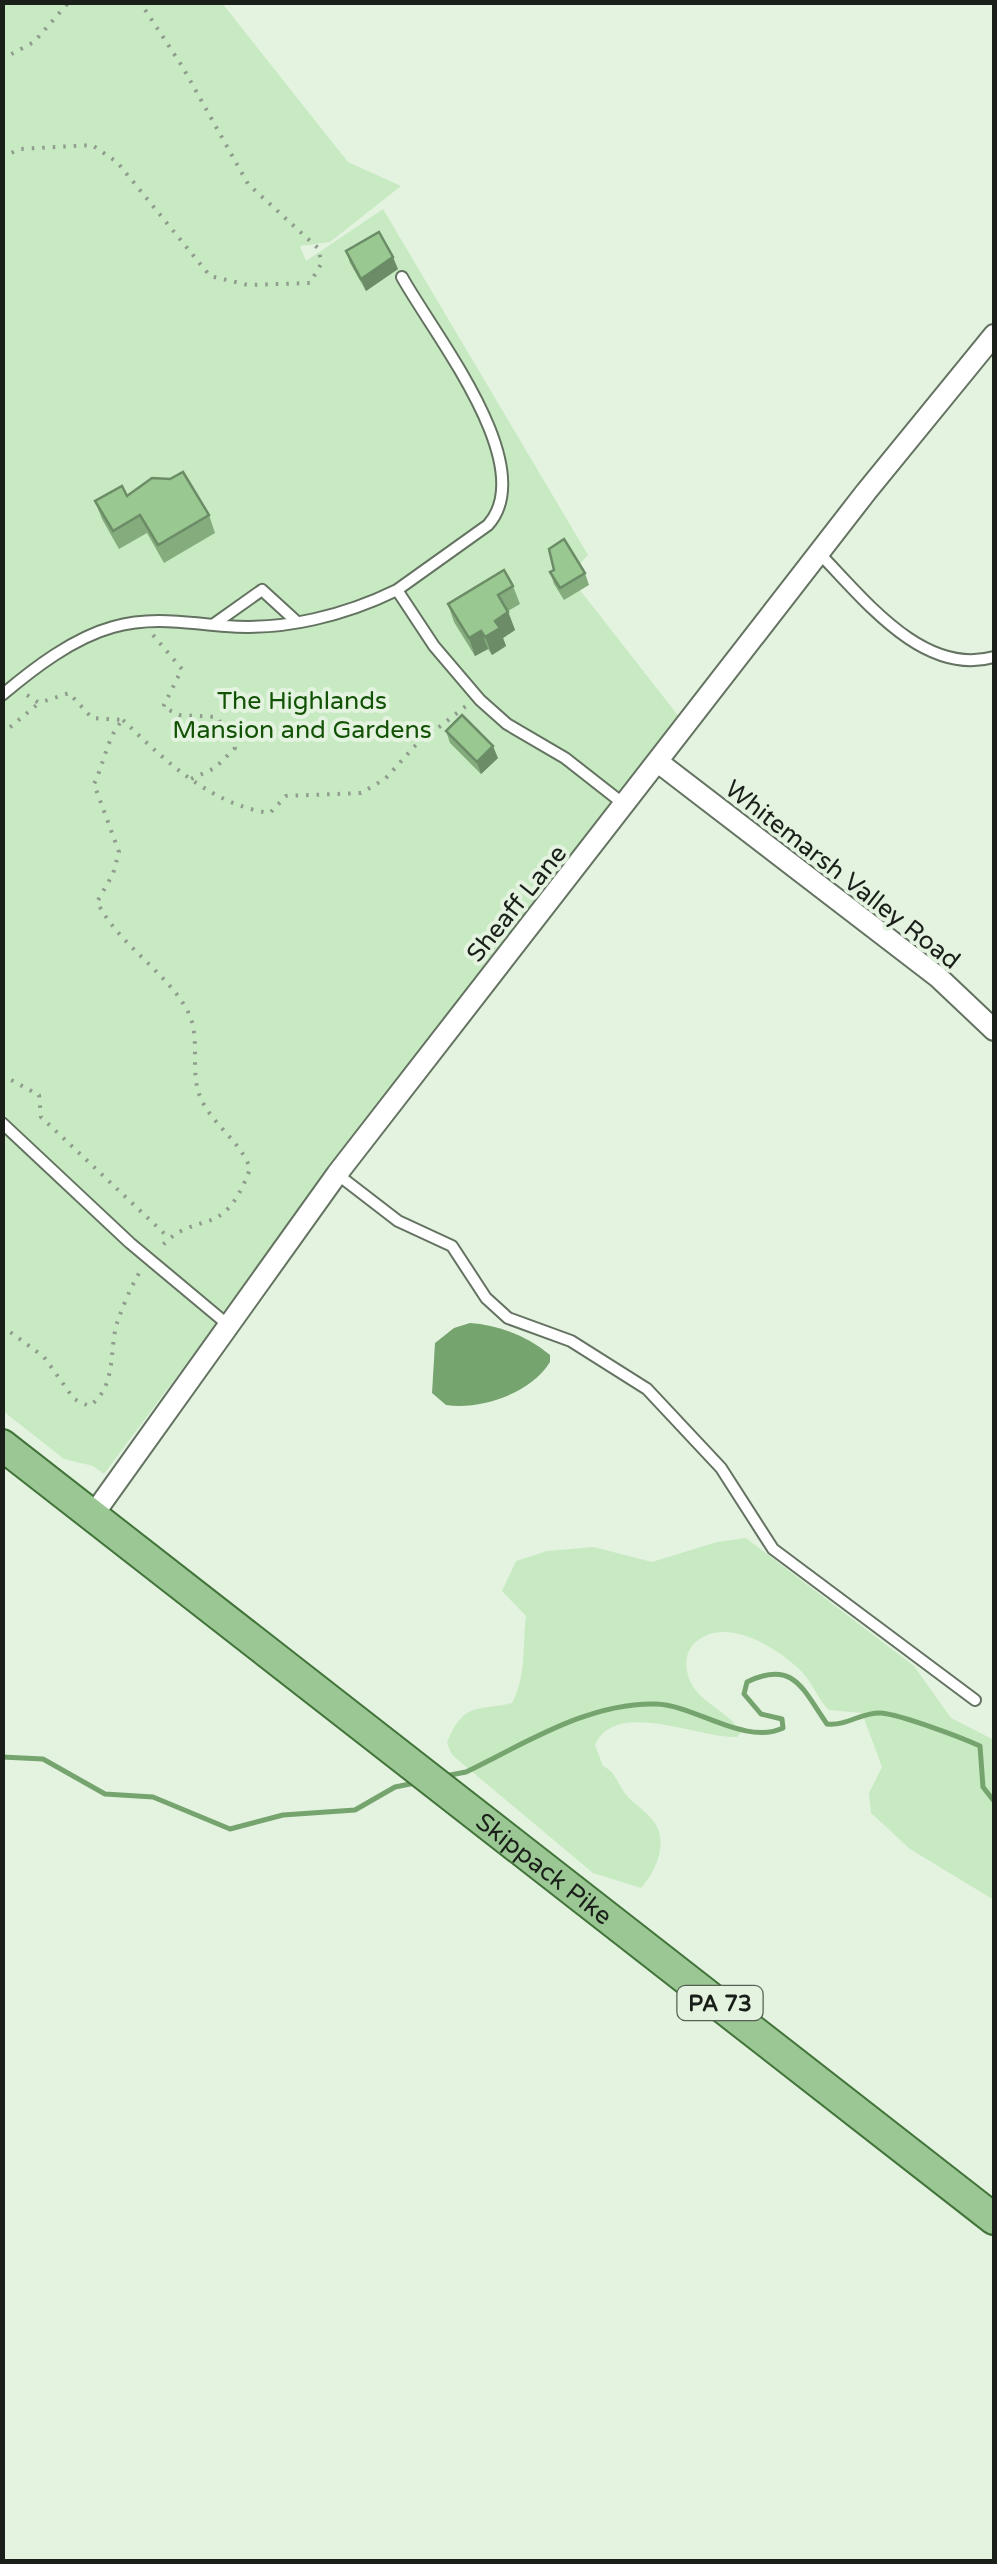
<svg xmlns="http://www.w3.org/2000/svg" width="997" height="2564" font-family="'Varela Round',sans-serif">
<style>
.green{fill:#c8eac2}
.water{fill:#76a46e}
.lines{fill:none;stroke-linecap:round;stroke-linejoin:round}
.stream{stroke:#76a46e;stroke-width:5}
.lane-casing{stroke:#647361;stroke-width:14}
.street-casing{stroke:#647361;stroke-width:24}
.primary-casing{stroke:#42743a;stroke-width:34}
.path{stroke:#909c8e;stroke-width:4;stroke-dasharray:2.5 8;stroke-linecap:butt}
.lane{stroke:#fff;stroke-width:10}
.street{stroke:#fff;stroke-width:20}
.primary{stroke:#9ac793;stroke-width:30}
.wall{fill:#84ac7d}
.shaded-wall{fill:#6b8c66}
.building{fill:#99c891;stroke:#6b8c66;stroke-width:2.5}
.labels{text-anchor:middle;stroke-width:8;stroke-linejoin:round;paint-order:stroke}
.shield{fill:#e3f3e0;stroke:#565f55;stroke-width:2.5}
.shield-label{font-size:22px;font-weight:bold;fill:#1a2019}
.park-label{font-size:25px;fill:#125204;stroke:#e3f3e0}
.street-label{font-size:25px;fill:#1a2019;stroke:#e3f3e0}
</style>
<rect width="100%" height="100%" fill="#e3f3e0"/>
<path class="green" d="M2,3H222L348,162L401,186L330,242L300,246L306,261L383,209L588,555L569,576L680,718L342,1155L104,1474L93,1466L64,1459L3,1411Z
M746,1538L914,1666L951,1718L994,1740V1900L910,1849L871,1813L869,1793L882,1767L862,1713L829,1710C817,1698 813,1684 802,1672C778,1647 721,1612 692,1646C684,1656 685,1671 691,1683C701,1703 729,1712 741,1732L737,1737C699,1739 616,1698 595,1745L603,1766C617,1773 617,1784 627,1796C634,1804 643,1809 650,1817C671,1838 657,1870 641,1888L593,1873L452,1755L447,1743C463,1702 476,1711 512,1703C527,1674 522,1648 526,1616L502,1591L516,1561L547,1551L594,1547L652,1562L717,1542Z"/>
<path class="water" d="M470,1323C499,1325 527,1336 550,1355V1362C530,1394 481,1410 446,1405L432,1393L435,1343L454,1328Z"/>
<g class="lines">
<path class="stream" d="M2,1757L43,1759L105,1794L153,1797L230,1829L283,1815L355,1810L395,1787L415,1783
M445,1776L466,1772C524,1744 589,1702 656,1704C695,1705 745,1746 783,1728L782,1719L761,1714L744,1694L747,1682C794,1659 803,1690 827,1724C848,1726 861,1712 881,1713C902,1715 960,1737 980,1746L983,1787L994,1801"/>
<defs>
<path id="lane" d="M819,553C864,599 923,677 994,657
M397,590L488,525C541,466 432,332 402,277
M214,624L262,590L297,622
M2,695C34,668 73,638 113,627C152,616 187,623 226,626C284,631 346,615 397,590L434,646L480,700L507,724L565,758L625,805
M2,1123L130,1243L227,1324
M337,1174L398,1221L452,1246L486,1298L508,1318L571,1341L647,1389L721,1468L773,1549L975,1700"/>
<path id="street" d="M658,762L938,977L994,1030
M93,1515L337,1174L866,492L994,335"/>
<g id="primary">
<path id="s1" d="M2,1445L994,2219"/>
</g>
</defs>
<use href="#lane" class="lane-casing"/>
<use href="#street" class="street-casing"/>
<use href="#primary" class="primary-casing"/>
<path class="path" d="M2,59L34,42L69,2
M2,157L20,149L92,145L117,162L210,276L248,285L310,283L321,264L319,249L248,184L182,66L140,2
M153,635L182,669L163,707L179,715L217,717L235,748L215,768L191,779
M27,695L39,703L69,693L92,718L123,720C108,734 104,764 94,784L119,852L113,874L97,902C120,946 163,969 186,1008C203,1036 188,1070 201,1099C213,1125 242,1143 250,1169C222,1244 198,1206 160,1248
M123,720C164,760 211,805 270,813L286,796L361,793L385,779L415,746L466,706
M2,734L39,703
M2,1075L39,1095L41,1117L169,1238
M2,1326L44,1357L74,1399L89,1406C117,1388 109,1349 117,1323C123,1306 131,1286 141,1270"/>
<use href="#lane" class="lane"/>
<use href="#street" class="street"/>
<use href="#primary" class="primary"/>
</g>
<path class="wall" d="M346,251L398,269L366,291L350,263Z
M95,501L209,515L215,533L164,563L147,533L119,549L102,519Z
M550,572L585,573L589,585L564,600L554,584Z
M513,586L520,604L508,611L515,630L503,638L506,646L492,655L488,649L475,656L454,622L448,604Z
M446,731L498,758L481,774L450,743Z"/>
<path class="shaded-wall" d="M393,257L398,269L366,291L361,279Z
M508,612L515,630L503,638L506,646L492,655L485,637L495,621Z
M481,631L488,649L475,656L469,638Z
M493,746L498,758L481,774L477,762Z"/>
<path class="building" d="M379,232L393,257L361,279L346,251Z
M183,472L209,515L158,545L140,515L113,531L95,501L122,486L127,496L152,478L170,479Z
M564,539L585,573L560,588L550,572L554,570L549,549Z
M504,570L513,586L498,595L508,612L495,621L500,628L485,637L481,631L469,638L448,604Z
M462,715L493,746L477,762L446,731Z"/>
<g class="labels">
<rect class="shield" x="677.5" y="1986" width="85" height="34" rx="8"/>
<g class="shield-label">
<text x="720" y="2011">PA 73</text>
</g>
<g class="park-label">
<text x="302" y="709">The Highlands<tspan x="302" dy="29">Mansion and Gardens</tspan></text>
</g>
<g class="street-label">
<text transform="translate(843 874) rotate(38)" y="9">Whitemarsh Valley Road</text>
<text transform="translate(516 903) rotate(-51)" y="9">Sheaff Lane</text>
<text dy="9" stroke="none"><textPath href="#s1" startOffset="688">Skippack Pike</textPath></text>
</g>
</g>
<rect width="997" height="2564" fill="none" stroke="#1a2019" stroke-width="10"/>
</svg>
